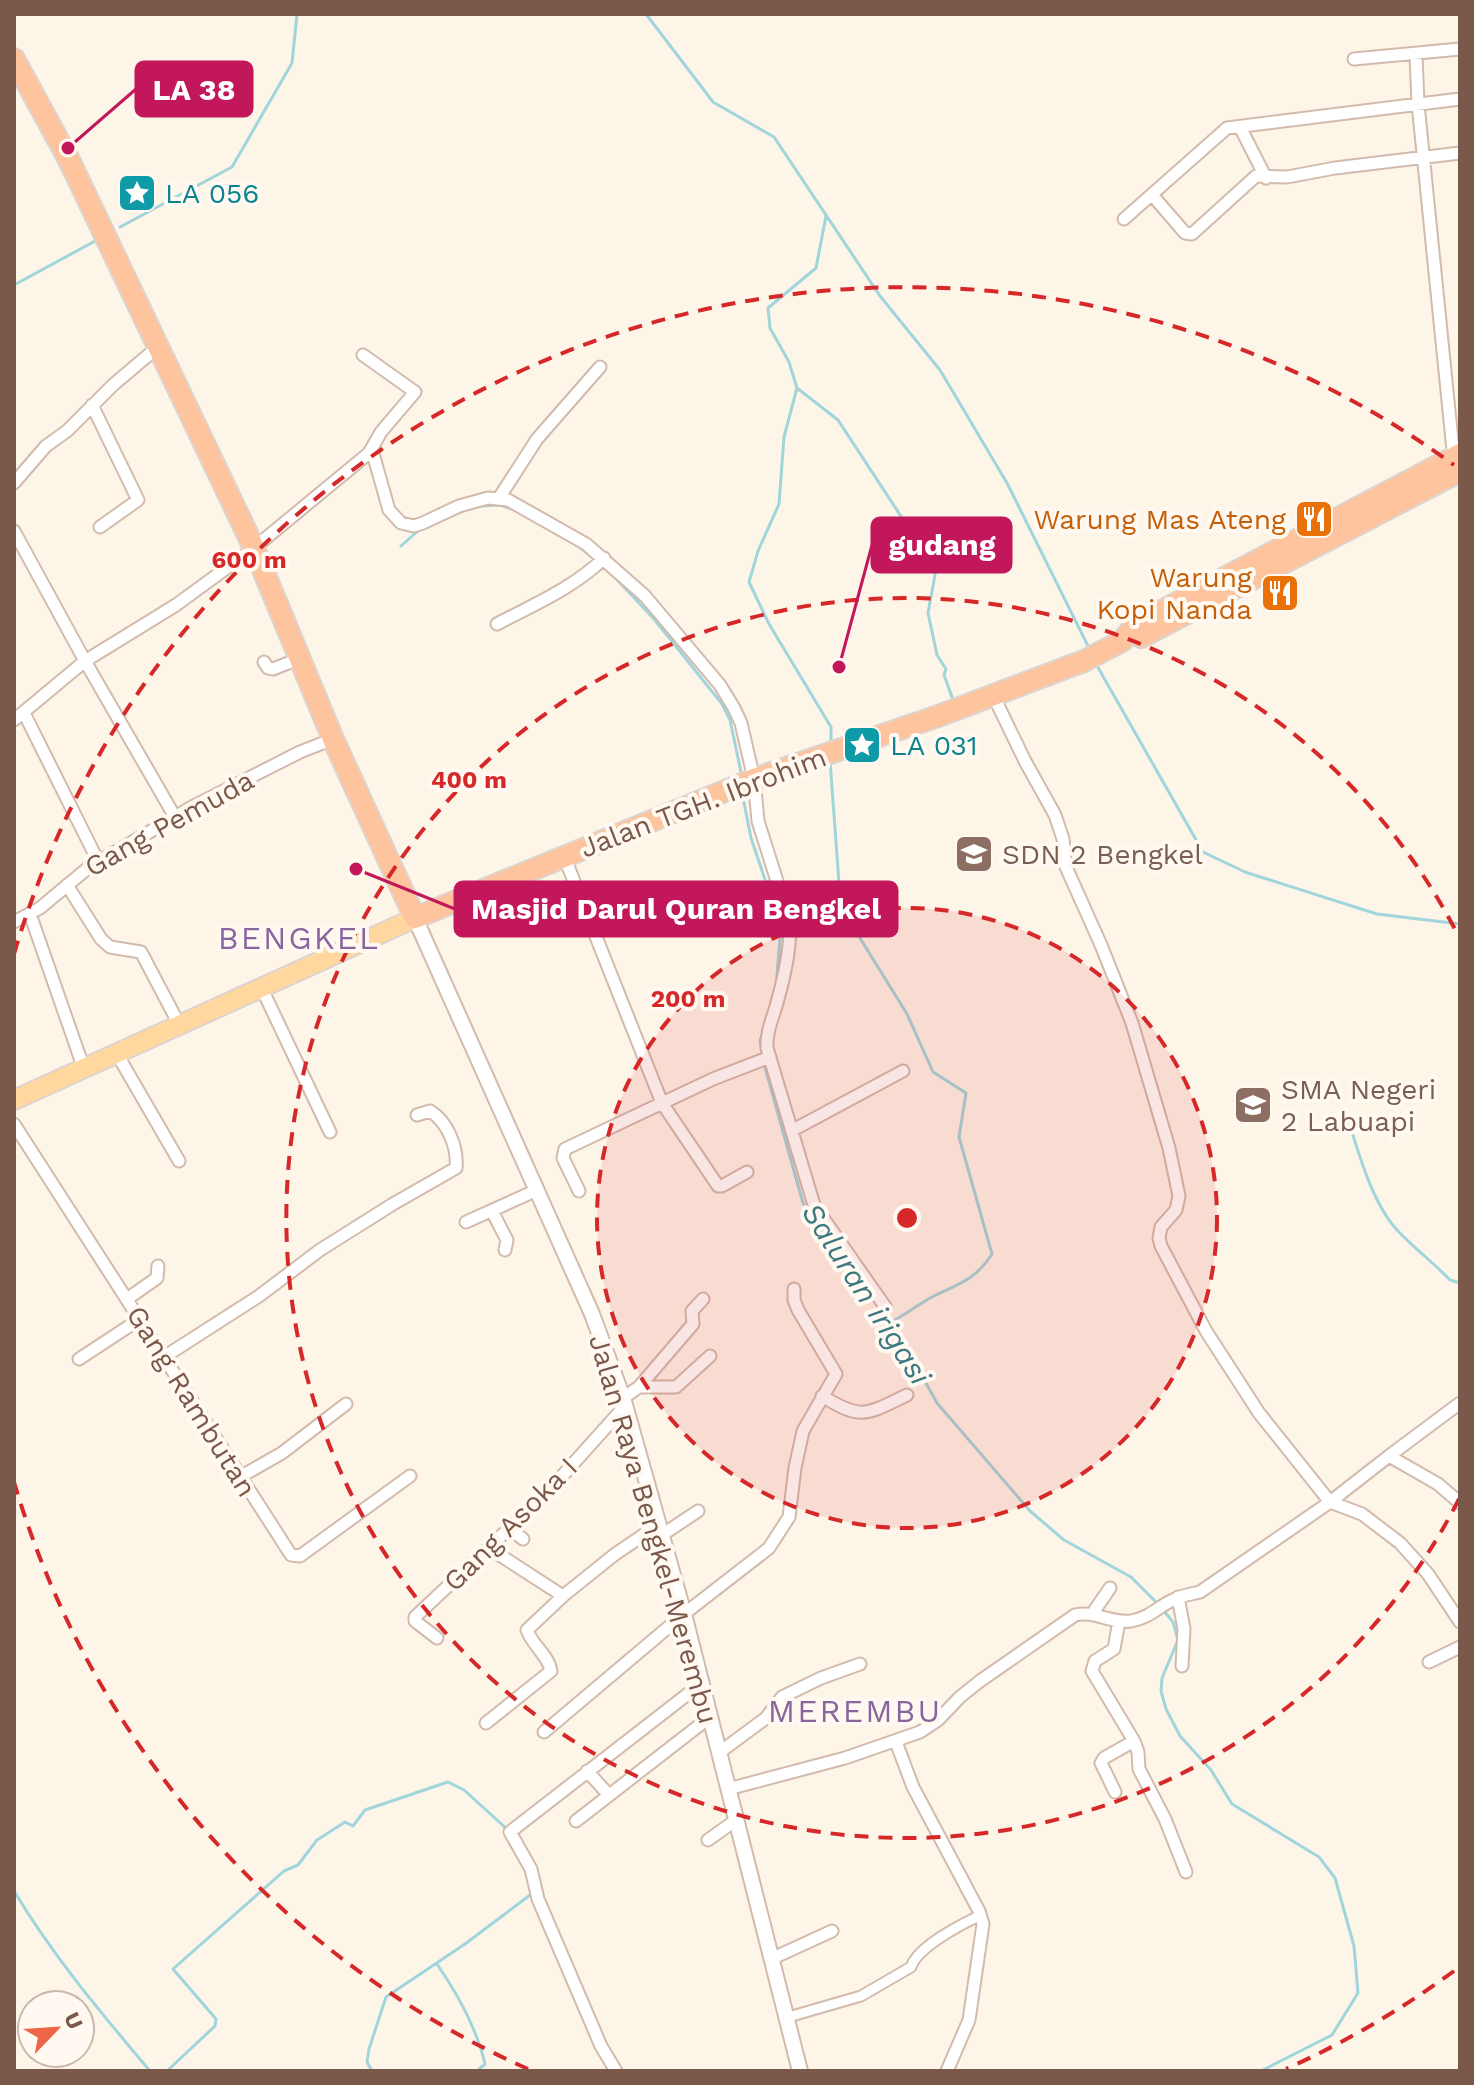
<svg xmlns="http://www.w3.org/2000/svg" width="1474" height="2085" font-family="'Work Sans',sans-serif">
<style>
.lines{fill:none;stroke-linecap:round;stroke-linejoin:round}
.stream{stroke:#a1d5dc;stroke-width:3}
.pedestrian-casing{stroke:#d2bbad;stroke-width:13}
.minor-casing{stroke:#d2bbad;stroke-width:15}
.tertiary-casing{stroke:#d2bbad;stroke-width:18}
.primary-casing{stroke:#ddd4d0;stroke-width:22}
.trunk-casing{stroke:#ddd4d0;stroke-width:24}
.pedestrian{stroke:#fff;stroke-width:9}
.minor{stroke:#fff;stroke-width:11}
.tertiary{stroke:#fff;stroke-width:14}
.primary{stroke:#ffd79f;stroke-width:18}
.trunk{stroke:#fdc49e;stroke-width:20}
.ring{fill:none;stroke:#d62828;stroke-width:4;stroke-dasharray:14 10}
.labels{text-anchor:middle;stroke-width:8;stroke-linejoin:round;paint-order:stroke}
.culture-label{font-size:28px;fill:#0d838f;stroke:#fff9f1;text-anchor:start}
.food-label{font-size:28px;fill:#c56008;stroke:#fff9f1;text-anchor:end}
.street-label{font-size:28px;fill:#7b594a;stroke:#fff9f1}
.education-label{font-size:28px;fill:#785e54;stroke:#fff9f1;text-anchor:start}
.water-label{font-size:30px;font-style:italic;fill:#3c7880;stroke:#fff9f1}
.quarter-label{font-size:32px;letter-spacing:2px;fill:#88669d;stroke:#fff9f1}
.centre{fill:#d62828;stroke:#fff9f1;stroke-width:4}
.ring-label{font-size:24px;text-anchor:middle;font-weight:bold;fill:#d62828;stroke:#fff9f1;stroke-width:8;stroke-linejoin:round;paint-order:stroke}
.leader{fill:none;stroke:#c2185b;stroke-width:3}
.callout-dot{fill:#c2185b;stroke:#fff9f1;stroke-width:3}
.callout{fill:#c2185b;stroke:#c2185b;stroke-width:3}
.callout-label{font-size:30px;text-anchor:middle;font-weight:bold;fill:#fff}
</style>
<rect width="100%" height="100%" fill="#fef5e9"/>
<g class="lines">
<path class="stream" d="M646,14L713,102L774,137L880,296L940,370L1007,483L1090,650
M826,216L816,268L768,308L770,328L789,362L797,388L784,437L779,504L758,551L749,582L769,624L831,727V745
M120,227L232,167L292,63L297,14
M14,285L97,240
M797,388L838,420L925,553L935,575L928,613L937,655L946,669L944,675L952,697
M479,506L500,505L515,510
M446,518L468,509
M577,545L596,560
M401,546L420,529
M608,570L654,619L722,704L730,720L742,777
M1096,664L1203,852L1245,872L1377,914L1460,924
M830,760L839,883L855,930L907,1014L933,1072L966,1093L959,1137L992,1254C974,1282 957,1284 930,1298C917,1306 905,1314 892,1322
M742,793L751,838L781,927L776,987
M763,1056L760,1041L763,1032
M764,1064L803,1203L822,1233L844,1258L878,1306
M1346,1112C1357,1148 1372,1205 1399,1232C1415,1249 1434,1263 1450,1280L1460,1283
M883,1312L892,1322L937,1403L1030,1511L1064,1540L1131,1577L1158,1604
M1163,1610L1173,1622L1178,1640L1162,1678L1161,1691L1166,1709L1180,1736L1211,1770L1232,1804L1319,1857L1335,1878L1354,1946L1358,1993L1332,2035L1261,2071
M14,1891C53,1956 101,2013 150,2071
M437,1964C457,1993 477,2029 485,2064L477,2071
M167,2071L215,2026L216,2019L173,1969L284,1871L298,1865L317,1840L345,1822L353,1826L365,1810L448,1782L464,1790L508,1830
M372,2071L367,2062L369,2049L386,1997L465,1944L534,1892"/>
<defs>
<path id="pedestrian" d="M785,2018L861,1996L911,1967C917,1947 962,1924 981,1915"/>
<path id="minor" d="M1416,55L1418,104L1454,460
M1354,59L1460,49
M1240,127L1266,178
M1153,196L1185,233L1192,234L1256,176L1287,177L1335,168L1460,153
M1124,219L1227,128L1460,99
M92,405L138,500L100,527
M372,450L389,510L401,523L414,526L423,523L459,506L488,498L508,500L586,544L645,596L720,685L734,708L741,723L754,779L758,821L789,919C792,944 785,974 778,999C774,1016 766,1030 767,1048L814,1205L886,1308
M14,483L46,446L67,431L113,385L159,346
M499,498L537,439L600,367
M14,531L85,661L175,817
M497,624C533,605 575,587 604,558
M264,662L268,668L273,669L301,658
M993,695L1025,761L1055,815L1063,839L1066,867L1101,945L1132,1023L1169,1148L1179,1196L1176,1210L1161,1227L1159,1238L1161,1246L1206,1331L1259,1413L1330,1502L1362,1514L1400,1543L1428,1574L1460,1622
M24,713L98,861
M14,720L85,661L176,605L254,548L369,453L381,432L415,392L363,355
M564,856L662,1103L718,1186H722L747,1172
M67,885L101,939L110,947L141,952L180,1026
M30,914L84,1069
M14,922L40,908L88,868L192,807L300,752L333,739
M262,989L330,1132
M117,1054L179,1161
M14,1124L291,1555L300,1556L410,1476
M793,1130L903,1071
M579,1191L563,1158L565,1149L713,1079L770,1057
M492,1211L507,1240L505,1250
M466,1222L537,1190
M127,1299L157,1278L158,1266
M164,1357L259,1296L320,1250L393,1204L456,1168C458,1148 448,1122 430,1111L417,1115
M79,1359L140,1319
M639,1387L693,1324L692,1311L703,1299
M822,1396C862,1421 867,1414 907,1395
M623,1398L639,1387H676L710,1356
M1389,1456L1460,1403
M240,1477L282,1453L346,1404
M509,1528L523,1539
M662,1535L698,1511
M489,1548L563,1596L614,1555L658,1525
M1178,1597L1184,1629L1182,1666
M1092,1614L1110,1588
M1119,1621L1114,1649L1095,1661L1092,1671L1134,1741L1138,1752L1139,1769L1165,1819L1186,1872
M437,1638L415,1621V1617L546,1494L625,1406
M1429,1662L1460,1647
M486,1723L551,1671C549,1656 532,1645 527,1630L563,1596
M544,1732L684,1614L769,1548L789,1517L795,1468L803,1431L836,1374L798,1310L794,1300V1289
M896,1742L913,1787L979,1911L983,1924L969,2020L947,2071
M720,1752L766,1718L782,1697L821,1678L860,1664
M587,1771L608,1794
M728,1789L845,1758L920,1732L938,1720L960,1697L980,1681L1075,1615C1094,1610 1111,1624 1131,1621C1152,1617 1158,1606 1175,1599C1183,1595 1192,1594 1200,1592L1330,1502L1389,1456L1438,1484L1460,1503
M1115,1792L1101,1763L1104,1758L1134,1741
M576,1821L710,1717
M708,1840L736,1820
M771,1959L832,1931
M616,2071L601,2046L538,1899L531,1869L510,1832L702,1683"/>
<path id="tertiary" d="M415,918L592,1314L623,1398L684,1614L800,2071"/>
<path id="primary" d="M14,1100L415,918"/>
<path id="trunk" d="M14,59L69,160L254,548L333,739L415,918L754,779L941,715L1084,661L1122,641L1133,628L1152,616L1460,454
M1141,637L1460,471"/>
</defs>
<use href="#pedestrian" class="pedestrian-casing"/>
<use href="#minor" class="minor-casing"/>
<use href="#tertiary" class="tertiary-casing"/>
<use href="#primary" class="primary-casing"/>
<use href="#trunk" class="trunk-casing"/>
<use href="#pedestrian" class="pedestrian"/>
<use href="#minor" class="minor"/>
<use href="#tertiary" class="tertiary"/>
<use href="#primary" class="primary"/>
<use href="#trunk" class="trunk"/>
</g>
<circle cx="907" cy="1218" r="310" fill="#d62828" fill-opacity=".12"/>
<g class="ring">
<circle cx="907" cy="1218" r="310"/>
<path d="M1459 1499A620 620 0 1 1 1459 937"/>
<path d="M1454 1971A931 931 0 0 1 1286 2069M528 2069A931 931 0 0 1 14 1482M14 954A931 931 0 0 1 1454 465"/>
</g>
<defs>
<symbol id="sight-square" viewBox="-11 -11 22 22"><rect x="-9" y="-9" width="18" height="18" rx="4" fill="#0f9aa8" stroke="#fff9f1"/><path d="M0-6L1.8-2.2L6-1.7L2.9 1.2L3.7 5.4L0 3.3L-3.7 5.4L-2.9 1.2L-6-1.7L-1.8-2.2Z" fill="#fff"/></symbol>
<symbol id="restaurant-square" viewBox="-11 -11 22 22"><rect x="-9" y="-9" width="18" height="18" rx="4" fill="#e8710a" stroke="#fff9f1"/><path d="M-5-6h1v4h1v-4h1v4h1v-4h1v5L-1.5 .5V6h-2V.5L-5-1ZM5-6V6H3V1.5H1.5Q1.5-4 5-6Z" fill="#fff"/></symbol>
<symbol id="school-square" viewBox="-11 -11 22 22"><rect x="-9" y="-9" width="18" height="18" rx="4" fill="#8d6e63" stroke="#fff9f1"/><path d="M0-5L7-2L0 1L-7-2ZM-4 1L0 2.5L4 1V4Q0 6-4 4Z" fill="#fff"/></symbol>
</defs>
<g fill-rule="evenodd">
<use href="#sight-square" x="115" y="171" width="44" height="44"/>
<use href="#restaurant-square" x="1292" y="497" width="44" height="44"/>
<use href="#restaurant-square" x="1258" y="571" width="44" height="44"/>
<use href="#sight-square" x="840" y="723" width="44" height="44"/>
<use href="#school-square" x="952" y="832" width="44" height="44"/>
<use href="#school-square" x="1231" y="1083" width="44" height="44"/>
</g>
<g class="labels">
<g class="culture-label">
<text x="165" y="203">LA 056</text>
<text x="890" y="755">LA 031</text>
</g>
<g class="food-label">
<text x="1286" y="529">Warung Mas Ateng</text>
<text x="1252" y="587">Warung<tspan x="1252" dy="32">Kopi Nanda</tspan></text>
</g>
<g class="street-label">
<text transform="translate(703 802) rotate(-21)" y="10">Jalan TGH. Ibrohim</text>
<text transform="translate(169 823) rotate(-29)" y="10">Gang Pemuda</text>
<text transform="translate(192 1401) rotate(58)" y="10">Gang Rambutan</text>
<text transform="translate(510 1524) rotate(-45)" y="10">Gang Asoka I</text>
<text transform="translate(654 1529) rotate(74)" y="10">Jalan Raya Bengkel-Merembu</text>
</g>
<g class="education-label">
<text x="1002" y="864">SDN 2 Bengkel</text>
<text x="1281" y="1099">SMA Negeri<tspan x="1281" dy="32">2 Labuapi</tspan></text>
</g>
<g class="water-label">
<text transform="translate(866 1294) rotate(57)" y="10">Saluran irigasi</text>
</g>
<g class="quarter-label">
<text x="299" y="949">BENGKEL</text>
<text x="855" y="1722">MEREMBU</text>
</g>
</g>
<circle cx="907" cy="1218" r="12" class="centre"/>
<g class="ring-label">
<text x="249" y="568">600 m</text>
<text x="469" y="788">400 m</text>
<text x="688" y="1007">200 m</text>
</g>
<path class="leader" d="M68 148L136 89M839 667L872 545M356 869L455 909"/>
<g class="callout-dot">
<circle cx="68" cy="148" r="8"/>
<circle cx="839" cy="667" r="8"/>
<circle cx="356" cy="869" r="8"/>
</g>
<g class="callout">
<rect x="136" y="62" width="116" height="54" rx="8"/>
<rect x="872" y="518" width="139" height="54" rx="8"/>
<rect x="455" y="882" width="442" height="54" rx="8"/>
</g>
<g class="callout-label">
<text x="194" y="100">LA 38</text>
<text x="942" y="555">gudang</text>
<text x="676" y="919">Masjid Darul Quran Bengkel</text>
</g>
<rect width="1474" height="2085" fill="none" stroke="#7b594a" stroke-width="32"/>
<g transform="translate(56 2029) rotate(65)"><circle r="38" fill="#fff9f1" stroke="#cab9ae" stroke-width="2"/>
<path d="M0-6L14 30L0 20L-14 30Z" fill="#ee6548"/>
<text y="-12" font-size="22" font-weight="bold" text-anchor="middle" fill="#7b594a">U</text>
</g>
</svg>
